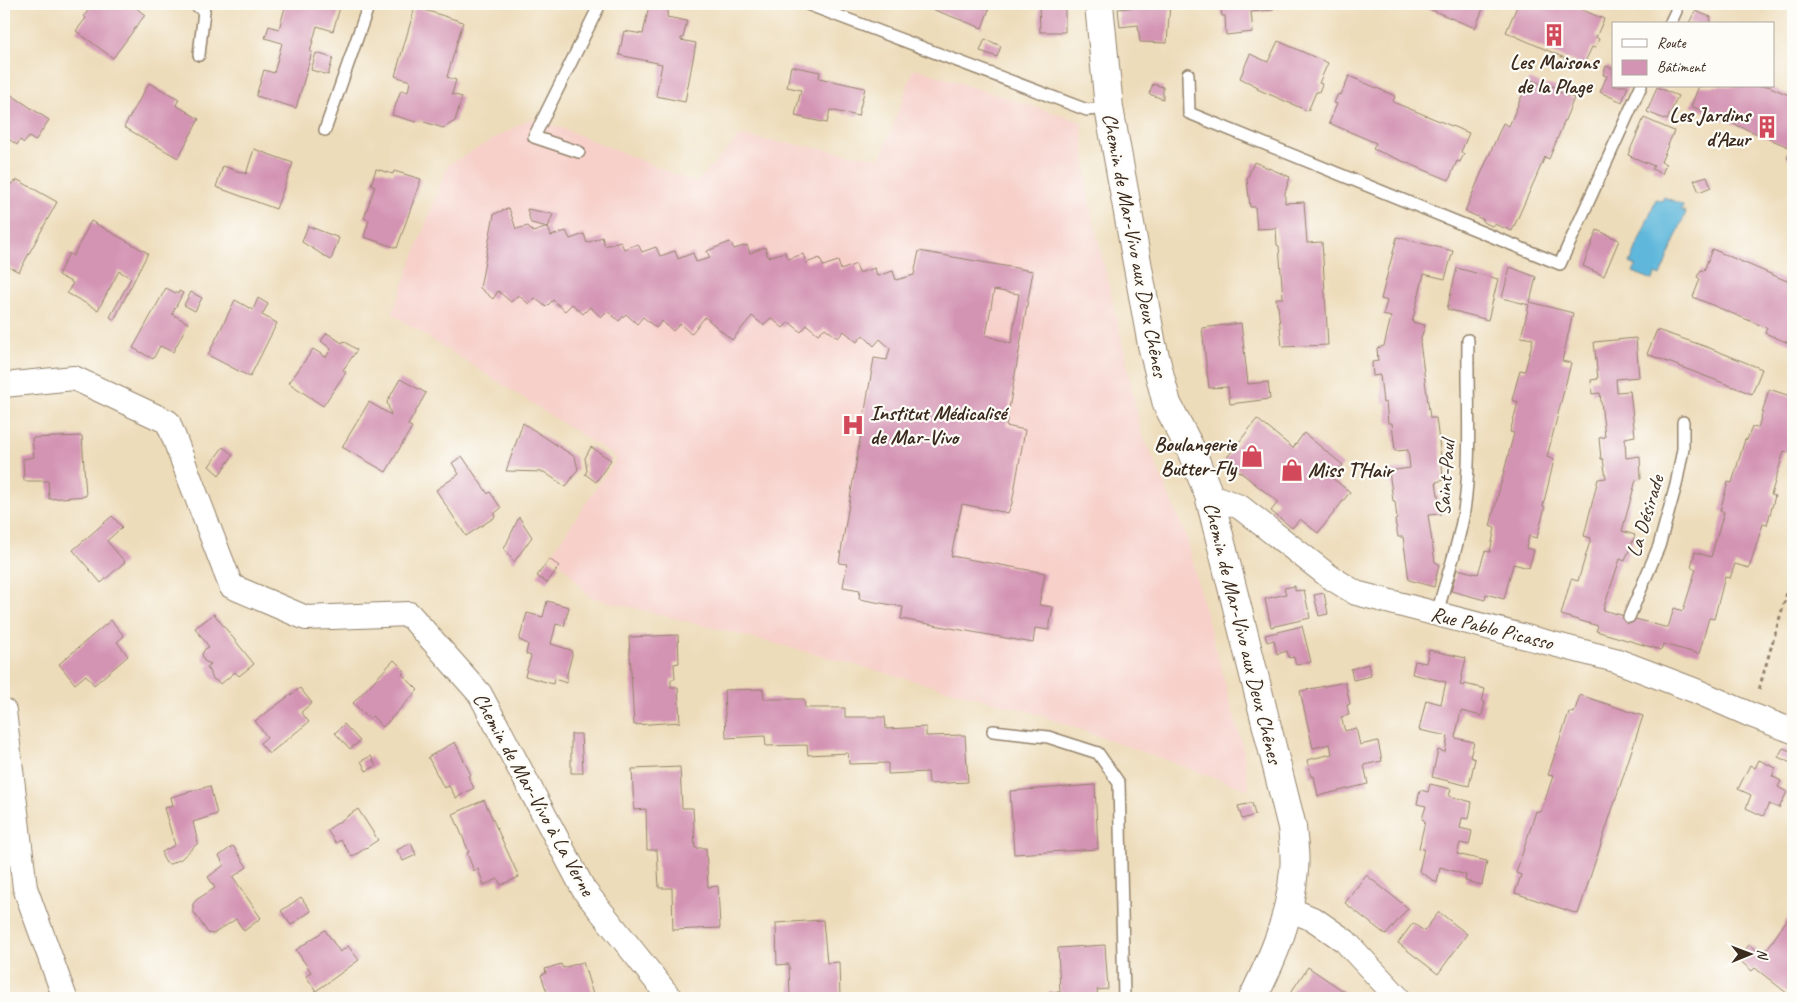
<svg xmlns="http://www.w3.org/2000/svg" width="1797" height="1002" font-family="Caveat,sans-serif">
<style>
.built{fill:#f7d0ca}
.water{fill:#5fb8dc;stroke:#4d717d}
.building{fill:#d393b2;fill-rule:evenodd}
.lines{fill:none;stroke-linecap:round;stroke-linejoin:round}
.service-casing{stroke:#94836c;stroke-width:14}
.minor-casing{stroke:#94836c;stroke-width:26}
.tertiary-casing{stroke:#94836c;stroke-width:30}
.path{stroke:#94836c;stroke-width:3;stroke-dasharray:4 4;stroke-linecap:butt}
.service{stroke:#fff;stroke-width:11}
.minor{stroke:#fff;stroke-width:24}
.tertiary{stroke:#fff;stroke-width:28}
.labels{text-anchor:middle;stroke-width:4.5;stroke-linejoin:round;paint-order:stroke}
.poi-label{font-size:21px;font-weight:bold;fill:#3b2a1e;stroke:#fdfcf7;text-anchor:end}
.street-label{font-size:21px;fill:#3b2a1e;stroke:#fdfcf7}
</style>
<rect width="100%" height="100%" fill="#fdfcf7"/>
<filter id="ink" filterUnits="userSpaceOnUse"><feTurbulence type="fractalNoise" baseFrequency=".02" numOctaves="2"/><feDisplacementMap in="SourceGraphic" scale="10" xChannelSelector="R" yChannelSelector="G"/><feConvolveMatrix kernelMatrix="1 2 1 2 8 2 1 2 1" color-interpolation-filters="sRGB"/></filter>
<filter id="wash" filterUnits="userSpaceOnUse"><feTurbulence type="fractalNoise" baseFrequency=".0096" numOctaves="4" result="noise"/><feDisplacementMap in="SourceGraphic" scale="20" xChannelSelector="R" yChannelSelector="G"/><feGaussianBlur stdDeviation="1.12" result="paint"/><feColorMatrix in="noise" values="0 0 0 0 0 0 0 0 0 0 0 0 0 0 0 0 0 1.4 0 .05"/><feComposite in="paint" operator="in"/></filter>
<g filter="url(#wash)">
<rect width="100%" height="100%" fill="#eddcba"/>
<path class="built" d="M914,68L1082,122L1089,202L1124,349L1141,432L1162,478L1187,538L1199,589L1243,748L1249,790L1031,712L781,645L590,597L552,553L617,458L392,314L448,165L529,119L559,127L696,183L740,136L881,158Z"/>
<path class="water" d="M1664,197L1683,205L1681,210L1686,212L1660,276L1655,274L1653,280L1633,272L1636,266L1630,263L1656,199L1662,201Z"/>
<g id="blocks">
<path class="building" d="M93,4H131L145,15L113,58L76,31L86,18L84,16Z
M286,4H341L333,31L317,26L310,52H312L296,108L256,96L264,70L274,73L282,43L265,38L269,26L279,29Z
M935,4H991L982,28L932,9Z
M1039,4H1065V32H1040Z
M1137,4H1170L1167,43L1140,42L1138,25L1120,27L1118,9L1137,7Z
M1220,4H1272L1273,10L1251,12L1253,32L1226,35L1225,16H1222Z
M1417,4H1485L1475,28Z
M1518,4H1568L1604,19L1596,37L1599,39L1595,48L1592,47L1583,66L1506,32Z
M649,5L668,8L667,17L687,21L683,38H681V40L696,43L685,102L656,96L662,64L619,55L624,31L643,34Z
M415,7L463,22L447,77L456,80L452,94L462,97L455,121L443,128L418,120L416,122L392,115L401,90L408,92L410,81L395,76Z
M1695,11L1711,17L1709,24L1689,23Z
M985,39L1001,46L997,57L980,51Z
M1278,41L1328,63L1319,83L1322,84L1319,92H1316L1308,111L1257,89L1258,87L1240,78L1250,54L1268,62Z
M316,53L333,58L328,75L311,70Z
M791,66L820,72L819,78L865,88L858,116L830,110L827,123L795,116L801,90L787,87Z
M1606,66L1613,69V86H1628L1622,102L1600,92L1607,76L1603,75Z
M1349,76L1395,96L1393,102L1469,133L1461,152L1464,154L1460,162L1457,161L1449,180L1373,149L1376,143L1329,123L1337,104L1334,103L1338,94L1341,95Z
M1529,79L1547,86L1548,85L1556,87L1555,90L1574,98L1549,159L1545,157L1512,231L1494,224L1492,226L1483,222L1484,220L1465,211L1503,123L1509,126Z
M149,83L179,99L176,105L199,119L178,158L124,127Z
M1153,84L1163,87V99L1149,94Z
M1699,86H1768L1793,97V161L1787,158L1791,148L1691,106Z
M1657,87L1678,96L1667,120L1647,112Z
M4,90L49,120L35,141L29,137L24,143L20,140L17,145L6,137L4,140Z
M1644,118L1674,131L1661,162L1666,164L1662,174L1652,169L1654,166L1628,155Z
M254,149L293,163L276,209L216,187L223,166L246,174Z
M1254,162L1290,177L1285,193V203L1304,202L1307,243L1322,242L1328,345L1282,347L1278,306H1277L1276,298H1283L1279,246L1277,245L1276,228L1257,229L1255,207H1250L1247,179Z
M376,169L393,174L394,171L421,179L397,248L364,237L369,220L364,218L375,186L371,185Z
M1707,176L1711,187L1699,192L1694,180Z
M18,180L57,202L19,272L4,264V193L7,186Z
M509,208L516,229L528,226L533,232L548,227L551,236L566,231L570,239L584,234L587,243L602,237L605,246L620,241L624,249L638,244L642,252L656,247L660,256L675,251L678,259L693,253L696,262L710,258L707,251L730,242L734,249L747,245L750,253L765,247L768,257L785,252L788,259L803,254L806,263L820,258L823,266L838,261L841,270L856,264L859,273L875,268L877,276L893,271L896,280L914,275L919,251L1033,271L1006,426L1025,430L1012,503L1008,513L962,504L951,556L1045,573L1039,605L1053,607L1049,630L1035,628L1033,643L901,619L903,607L859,599L860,590L843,587L847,564L839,563L874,358L887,360L890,348L880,339L874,346L863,335L857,342L844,331L838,338L825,328L818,334L807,325L801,332L789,322L783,328L771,318L763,325L752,316L732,340L705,317L691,334L680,324L673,331L662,321L656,328L643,317L637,324L626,314L619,321L607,311L601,317L590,307L583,314L572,304L565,311L553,300L546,307L535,298L529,304L518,295L511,302L498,291L493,299L480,288L494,214ZM994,290L1019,294L1011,344L986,335Z
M527,209L553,214L548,227L531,223Z
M91,221L148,253L114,320L110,317L131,278L119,271L98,310L67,293L73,283L58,275L69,253L73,256Z
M308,226L339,238L331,260L302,242Z
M1597,230L1619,240L1604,276L1583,266Z
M1397,237L1453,251L1445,279L1424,274L1412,322L1425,325L1420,342L1430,418H1436L1442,464L1443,480L1436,482L1441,514L1428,515L1435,562L1439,564L1434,587L1409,580L1403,537H1398L1395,520L1397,519L1395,501H1393L1389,471L1410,468L1408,450L1395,451L1392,423H1388L1386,402L1383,403L1380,375L1373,376L1372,362L1378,361L1377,348L1384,346L1391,317L1383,315L1387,301L1381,299Z
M1712,249L1787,281L1788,279L1793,281V345L1765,333L1767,328L1693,297L1700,279L1697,277L1701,270L1704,271Z
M1510,267L1536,277L1530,302L1573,313L1562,361L1571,363L1547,457L1554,460L1543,506L1545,507L1541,522L1537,538L1529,536L1526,548L1534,550L1529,568L1513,564L1504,599L1486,594L1485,600L1451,591L1457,569L1478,574L1485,551L1490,552L1495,528L1490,526L1514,433L1510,432L1518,402L1512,400L1520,370L1525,371L1533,339L1521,337L1529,305L1502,298Z
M1457,268L1498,279L1488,320L1447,309Z
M166,288L178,294L179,291L183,293L172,314L188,323L173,352L160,346L153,359L133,348Z
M191,292L202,298L195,311L184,305Z
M258,298L268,304L262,315L277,323L250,377L208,355L235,300L253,310Z
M1241,323L1248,384L1268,382L1270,399L1230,404L1228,387L1209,388L1202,328Z
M1657,330L1707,347L1762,369L1752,394L1647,354Z
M327,333L342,343L344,341L357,350L343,370L346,372L323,406L289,383L313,349L326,357L331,349L321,341Z
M1636,338L1639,377L1616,379L1617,392L1630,391L1635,436L1625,438L1626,458L1640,456L1641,479L1636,480L1622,531L1635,535L1625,561L1620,559L1603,610L1668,628L1674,608L1683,611L1696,569L1691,567L1695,552L1711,557L1724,512L1720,511L1728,482L1732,483L1745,439L1747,440L1752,427L1758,428L1769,389L1793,397V454L1784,451L1771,495L1775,496L1767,525L1763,524L1749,568L1735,564L1730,578L1725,577L1714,619L1709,618L1699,654L1663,644L1661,650L1596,631L1598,626L1561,615L1571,579L1578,581L1591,538L1584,536L1598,479L1606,478L1603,459H1601L1599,438L1605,437L1600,393L1592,394L1591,380L1598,379L1594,342Z
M400,379L426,393L408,425L412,427L386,472L342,447L369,402L391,415L387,402Z
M1257,419L1293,448L1304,433L1343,465L1332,478L1350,492L1318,533L1300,519L1292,528L1271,511L1278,502L1225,460Z
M523,423L575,457L578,469L566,487L544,472L506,471Z
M82,436L86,496L49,499L48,481H24L23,459L34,457L32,438Z
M223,447L233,455L219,475L209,466Z
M591,447L611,460L596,482L585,474L587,471L585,458Z
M462,456L488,494L490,492L501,508L494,514L495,517L466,536L436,490L459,474L452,463Z
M112,516L122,527L107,541L125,562L101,583L73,550Z
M519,517L532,537L514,562L504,549Z
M549,559L559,566L547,583L537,576Z
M1295,586V591L1304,590L1310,618L1271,627L1265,599L1286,594L1284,588Z
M1324,593L1328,614L1319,616L1314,595Z
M547,601L569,607L564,626L556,624L551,644L571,650L572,655L567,674V683L554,679L553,684L525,676L531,656L526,654L528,644L519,640L527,613L543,617Z
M214,614L254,664L239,676L235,672L221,684L213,679L207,667L211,664L204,661L202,654L205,649L209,647L195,628Z
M111,620L124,636L117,642L128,656L94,685L86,675L75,684L59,664Z
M1302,626L1311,662L1296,665L1294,657L1289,658L1287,651L1277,654L1274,640L1267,642L1265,635Z
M678,635L679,663L674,664L675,679H671V687H678L680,722L634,725L629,637Z
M1429,650L1466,658L1460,685L1464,686L1465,684L1485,689L1482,702H1485L1482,716L1461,711L1455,738L1474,742L1470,757L1475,759L1469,786L1432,777L1438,750L1445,752L1448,736L1419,730L1426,700L1441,704L1446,682L1412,674L1415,661L1426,663Z
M394,660L405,671L402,674L418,690L383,727L372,716L369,719L353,703Z
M1368,664L1371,676L1353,680L1351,669Z
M1345,682L1350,704L1347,705L1349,715L1341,717L1345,731L1356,728L1360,745L1378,741L1382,761L1364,765L1368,784L1318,796L1314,776L1311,777L1307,760L1332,754L1330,744L1313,748L1300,691Z
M300,688L312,703L301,712L309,722L269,754L260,743L267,737L255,721Z
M763,689L764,699H804L805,708H845V717H885L886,729L926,727V736L965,735L968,782L929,784L928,772L888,774V763L849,764L848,753L808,755L807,745L766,746L765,736L726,738L724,690Z
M1580,695L1643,716L1578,914L1515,893L1521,875L1516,873L1536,811L1541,812L1553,776L1548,775L1569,712L1574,713Z
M344,724L360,741L350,749L335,733Z
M571,734H581L583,773H571Z
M455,742L471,775L468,776L474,788L456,798L449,786L444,788L428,757Z
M1783,748L1793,752V764L1778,757Z
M371,756L376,766L366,771L361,761Z
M1759,760L1776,768L1772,776L1781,781L1778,787L1787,792L1779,808L1769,804L1763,816L1746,808L1751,795L1738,789L1750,765L1755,768Z
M680,767L682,808H693L695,848H706L708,887L718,886L720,928L673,930L672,888H659L657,850H647L646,809L634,810L632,769Z
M1430,784L1451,789L1449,796L1472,802L1469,819L1462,818L1460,828L1472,831L1469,845L1460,843L1457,854L1487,861L1482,885L1465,881L1466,875L1440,867L1437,883L1419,871L1424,849L1419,848L1425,821L1422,819L1426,806L1417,804L1420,790L1428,792Z
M1095,785L1098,849L1014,854L1010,791Z
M210,786L217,814L193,822L198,843L181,859L170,864L166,863L162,856V852L175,845L164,808L173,806L171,797Z
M484,800L519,877L501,885L498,879L484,885L478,869L474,871L467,853L469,852L453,814Z
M1252,803L1255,815L1242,819L1238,806Z
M358,809L378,840L352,857L341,840L336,843L327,830Z
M411,843L416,855L403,861L397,850Z
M233,846L247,867L233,877L261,918L244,931L236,919L213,934L208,933L193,911V904L196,900L215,888L208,877L224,865L219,856Z
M1366,875L1408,908L1386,935L1345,903Z
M301,897L311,911L291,925L281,911Z
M1793,911V998L1755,968L1752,971L1738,959L1749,945L1763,955Z
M1439,912L1467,934L1438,974L1398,943L1413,923L1424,931Z
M823,920L827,963L839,962L840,998H790L789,964L777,965L776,923Z
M325,930L340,952L348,946L359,960L316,991L306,976L311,972L296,950Z
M1105,945L1108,989L1097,990L1098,998H1049V992H1060L1058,948Z
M583,962L594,998H549L541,975L546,973L545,969L561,964L563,968Z
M1308,967L1348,994L1345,998H1287Z"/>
</g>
</g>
<g filter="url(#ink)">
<use href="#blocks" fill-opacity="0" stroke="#94836c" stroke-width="1"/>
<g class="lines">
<defs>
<path id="service" d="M194,4L204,11L199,55
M807,4L1087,110L1109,108
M1670,24L1676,11V4
M1188,74L1189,113L1560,264L1641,86
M325,130L369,4
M579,152L534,137L600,4
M1437,615C1445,580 1459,546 1464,511C1472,456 1467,396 1468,340
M1629,617L1659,546L1676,485L1683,449V422
M993,731L1048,737L1098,753L1119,783L1124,998"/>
<path id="minor" d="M4,385L74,378L168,422L231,586L306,618L409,614L480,694L584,890L670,998
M1209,495L1240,507L1330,577L1356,593L1615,660L1696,691L1751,715L1793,731
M4,711L25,888L65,998
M1289,909L1315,920L1345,941L1398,998"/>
<path id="tertiary" d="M1099,4L1109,108L1152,345L1167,404L1191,450L1209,495L1292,827C1293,841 1296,856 1294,870C1290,919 1274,955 1253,998"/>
</defs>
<use href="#service" class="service-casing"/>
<use href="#minor" class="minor-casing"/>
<use href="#tertiary" class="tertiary-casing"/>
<path class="path" d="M1759,689L1793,572"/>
<use href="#service" class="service"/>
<use href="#minor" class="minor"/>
<use href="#tertiary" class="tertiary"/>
</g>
</g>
<defs>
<symbol id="building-bare" viewBox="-9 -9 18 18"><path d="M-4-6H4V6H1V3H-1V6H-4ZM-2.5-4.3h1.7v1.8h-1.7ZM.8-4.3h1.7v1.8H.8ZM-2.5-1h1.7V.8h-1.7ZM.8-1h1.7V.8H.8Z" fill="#d1495b" stroke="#fdfcf7" stroke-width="2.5" paint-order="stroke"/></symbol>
<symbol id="hospital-bare" viewBox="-9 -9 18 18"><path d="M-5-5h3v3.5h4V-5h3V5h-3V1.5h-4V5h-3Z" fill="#d1495b" stroke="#fdfcf7" stroke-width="2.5" paint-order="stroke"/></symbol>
<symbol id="shop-bare" viewBox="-9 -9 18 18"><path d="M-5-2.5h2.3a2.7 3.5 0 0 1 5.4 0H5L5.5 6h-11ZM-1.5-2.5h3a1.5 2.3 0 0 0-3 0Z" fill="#d1495b" stroke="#fdfcf7" stroke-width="2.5" paint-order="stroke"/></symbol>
</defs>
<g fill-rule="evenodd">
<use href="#building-bare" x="1538" y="19" width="32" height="32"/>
<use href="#building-bare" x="1751" y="111" width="32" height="32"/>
<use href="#hospital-bare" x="837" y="409" width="32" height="32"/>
<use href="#shop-bare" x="1236" y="440" width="32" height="32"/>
<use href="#shop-bare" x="1276" y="454" width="32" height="32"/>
</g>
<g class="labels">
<g class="poi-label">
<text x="1554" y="69" text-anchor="middle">Les Maisons<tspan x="1554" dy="24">de la Plage</tspan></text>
<text x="1750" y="122">Les Jardins<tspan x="1750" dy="24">d'Azur</tspan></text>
<text x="870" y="420" text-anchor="start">Institut Médicalisé<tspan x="870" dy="24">de Mar-Vivo</tspan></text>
<text x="1236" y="451">Boulangerie<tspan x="1236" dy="24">Butter-Fly</tspan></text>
<text x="1308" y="477" text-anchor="start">Miss T’Hair</text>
</g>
<g class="street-label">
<text transform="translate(1135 245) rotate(79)" y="7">Chemin de Mar-Vivo aux Deux Chênes</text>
<text transform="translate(1445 478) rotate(-86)" y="7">Saint-Paul</text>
<text transform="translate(1645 516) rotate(-73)" y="7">La Désirade</text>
<text transform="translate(1492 628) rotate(14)" y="7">Rue Pablo Picasso</text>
<text transform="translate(1243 633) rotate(76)" y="7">Chemin de Mar-Vivo aux Deux Chênes</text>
<text transform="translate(534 794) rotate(61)" y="7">Chemin de Mar-Vivo à La Verne</text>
</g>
</g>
<rect width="1797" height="1002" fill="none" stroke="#fdfcf7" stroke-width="20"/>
<rect x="1612" y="22" width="162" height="65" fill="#fdfcf7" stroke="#afa8a0"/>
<rect x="1622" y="39" width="25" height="8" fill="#ffffff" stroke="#afa8a0"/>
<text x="1657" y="48" font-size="15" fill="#3b2a1e">Route</text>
<rect x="1622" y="60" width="25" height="15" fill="#d393b2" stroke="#afa8a0"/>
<text x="1657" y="72" font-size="15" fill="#3b2a1e">Bâtiment</text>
<g transform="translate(1750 954) rotate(89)" stroke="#fdfcf7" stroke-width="4" paint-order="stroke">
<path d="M0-4L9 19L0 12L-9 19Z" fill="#3b2a1e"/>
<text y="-8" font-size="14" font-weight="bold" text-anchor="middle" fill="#3b2a1e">N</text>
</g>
</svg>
